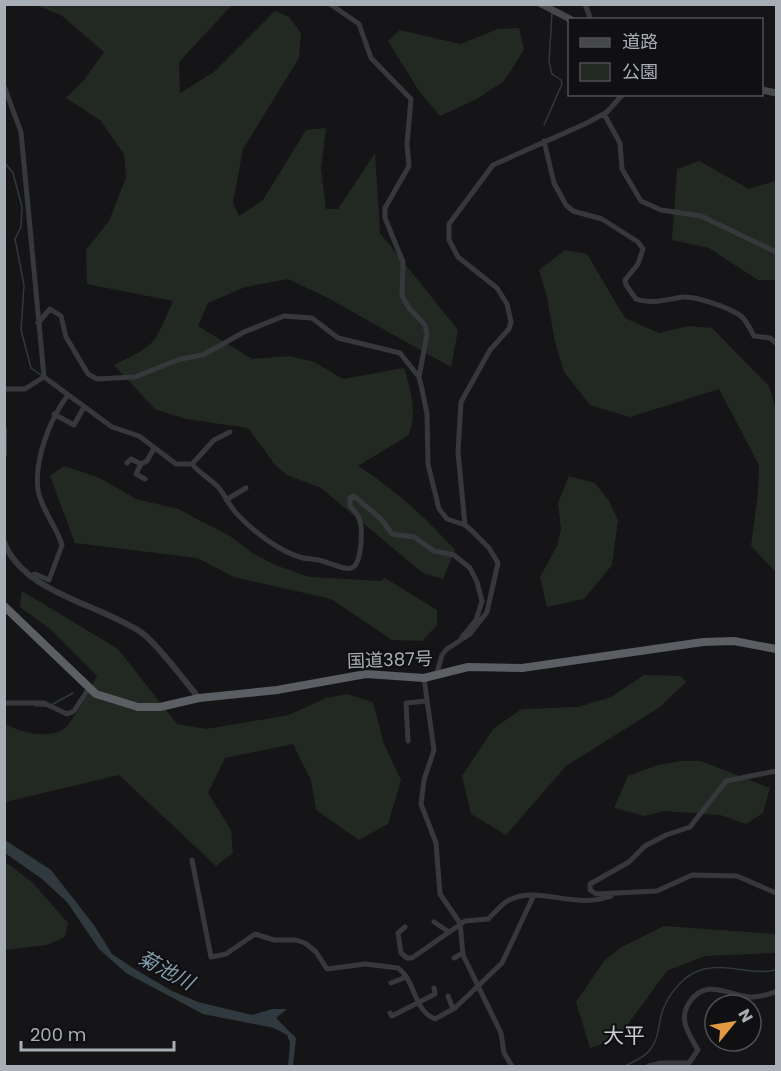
<svg xmlns="http://www.w3.org/2000/svg" width="781" height="1071" font-family="Poppins,'Noto Sans JP',sans-serif">
<style>
.green{fill:#222922}
.water{fill:#2f393e}
.lines{fill:none;stroke-linecap:round;stroke-linejoin:round}
.stream{stroke:#2f393e;stroke-width:1.5}
.minor{stroke:#36383b;stroke-width:5}
.tertiary{stroke:#36383b;stroke-width:6}
.secondary{stroke:#45474b;stroke-width:7}
.trunk{stroke:#5b5e63;stroke-width:8}
.labels{text-anchor:middle;stroke-width:4.5;stroke-linejoin:round;paint-order:stroke}
.street-label{font-size:18px;fill:#a8aeb6;stroke:#101012}
.water-label{font-size:20px;font-style:italic;fill:#829eae;stroke:#101012}
.quarter-label{font-size:21px;fill:#c9ccd2;stroke:#101012}
</style>
<rect width="100%" height="100%" fill="#151517"/>
<path class="green" d="M35,5H232L179,62L180,93L214,72L275,11L289,17L301,33L299,58L243,149L233,203L239,216L263,200L306,130L326,128L321,168L326,209H338L375,153L380,233L458,330L451,367L326,297L288,279L245,287L208,303L198,326L252,359L289,356L314,362L343,379L404,368C411,391 417,411 409,435L358,466C397,491 424,516 455,550L443,579L423,573L321,488L287,475L276,466L248,428L186,419L155,409L114,365C158,344 154,344 173,301L87,284L86,250L109,221L126,177L124,154L100,120L66,98L84,80L104,52L61,15Z
M519,28L524,50L504,81L477,99L440,116L419,91L388,41L400,30L460,44L498,29Z
M699,161L749,189L775,181L776,280H758L709,248L672,240L677,169Z
M565,250L587,254L625,318L659,333L688,326L712,328L769,386L776,410V572L751,546L758,493L759,465L719,389L630,417L590,405L564,372L555,342L547,297L539,270Z
M64,466L100,478L136,499L178,509L230,536L252,553L275,565L309,577L381,581L385,578L437,610V625L422,641L392,640L331,599L234,577L197,558L75,543L50,476Z
M569,476L595,483L609,501L618,520L612,565L584,599L547,607L540,577L557,546L561,530L558,503Z
M22,591L118,649L177,724L206,729L289,715L326,698L347,694L373,702L384,744L401,780L388,824L359,840L316,810L311,780L293,744L225,758L208,793L231,830L233,853L216,866L119,775L5,802L4,723C20,733 53,741 67,726C79,712 88,692 97,676L50,629L20,607Z
M644,675L681,676L686,682L660,707L566,766L506,835L471,814L462,776L494,728L522,709L578,707L611,697Z
M681,761H701L770,788L763,813L746,824L720,815L664,811L645,816L614,808L628,776L658,765Z
M4,861L32,882L68,923L65,937L47,945L5,950Z
M664,926L776,934V953L705,956L667,971L616,1040L590,1048L576,1002L604,961L620,948Z"/>
<path class="water" d="M5,840L51,870L94,925L112,954L133,968L172,991L198,1002L252,1015L272,1009H287L276,1018L296,1038L293,1066H288L290,1042L287,1035L274,1028L203,1014L126,973L99,949L67,902L42,879L5,853Z"/>
<g class="lines">
<path class="stream" d="M544,125L562,84L561,80L552,74L549,62L552,13
M4,162L13,173L22,207L21,227L15,239L24,285L21,330L31,368L41,375
M53,704L73,693
M35,706H46
M625,1066C633,1062 643,1058 649,1051C658,1041 658,1029 661,1016C665,999 681,977 698,971C724,961 750,976 776,970"/>
<path class="minor" d="M330,4L359,24L371,58L411,99L407,144L409,166L385,208V218L403,262L402,296L409,308L425,325L427,334L419,377
M585,4L591,20
M4,86L21,132L44,377
M604,114L620,143L622,169L641,201L661,210L701,216L776,252
M544,141L554,183L566,205L573,211L602,219L638,242L643,249L638,264L625,280L626,285L636,299C651,305 668,299 683,297C696,296 730,308 741,316C747,321 750,329 754,336L770,338L776,343
M38,323L50,309L61,316L66,337L88,374L97,379L135,377L180,359L203,355L244,332L284,316L312,318L338,338L400,353L419,377L422,389L427,414L428,464L439,509L447,519L465,525L471,530L489,548L498,563L487,612L470,634L447,649L442,655L436,676
M44,377L112,427L139,436L176,464H192L214,440L230,432
M4,389H25L44,377
M54,414L74,425L84,407
M127,463L131,459L141,464L147,461L154,448
M141,464L136,474L145,479
M192,464C200,474 211,479 219,488C226,497 230,507 238,515C254,532 280,552 303,558C309,559 316,559 322,561C346,568 358,580 361,543C362,526 362,518 350,506V498L354,496L382,520L392,534L414,537L434,551L454,555L470,568L477,582L482,601L476,620L462,637
M226,500L246,488
M465,525L458,452L461,402L490,350L509,329L511,322L507,304L497,288L458,257L449,240V224L493,165L587,123L607,112L623,94
M29,576L35,574L49,580L62,545C57,527 41,509 38,490C34,460 50,418 68,395
M424,678L434,750L424,780L421,804L436,843L440,894L460,923L463,955L501,1033L504,1053L512,1066
M4,703H44L67,714L74,711L89,688
M408,741L406,703L426,701
M776,771L726,781L690,827L666,835L645,846L629,862L590,884V890L596,894L657,891L692,875L737,876L776,893
M192,860L211,957L226,954L255,934L274,940H296L305,943L316,952L327,969L365,964L398,968C416,981 413,1010 435,1019L455,1008L502,963L534,895
M434,922L449,932
M405,927L398,933L401,953L407,958
M407,958H412L465,921L488,919C495,913 501,904 509,900C539,885 575,910 611,896
M454,958L463,953
M391,983L406,977
M448,996L453,1009
M390,1013L392,1016L435,994L434,988
M649,1066L661,1063H689L698,1050C689,1034 678,1020 689,1003C705,978 726,994 749,997C758,998 767,994 776,992"/>
<path class="tertiary" d="M4,430V454
M4,542C23,593 100,604 142,633C159,645 184,681 199,698"/>
<path class="secondary" d="M541,4L572,20
M762,90L776,93"/>
<path class="trunk" d="M4,606L96,694L138,707H160L199,698L277,690L366,674L424,678L468,667L522,668L703,642L734,641L776,649"/>
</g>
<g class="labels">
<g class="street-label">
<text transform="translate(390 660) rotate(-2)" y="6">国道387号</text>
</g>
<g class="water-label">
<text transform="translate(166 970) rotate(28)" y="7">菊池川</text>
</g>
<g class="quarter-label">
<text x="624" y="1043">大平</text>
</g>
</g>
<rect width="781" height="1071" fill="none" stroke="#a8aeb6" stroke-width="12"/>
<rect x="568" y="18" width="195" height="78" fill="#101012" stroke="#4d4f54" stroke-width="1.5"/>
<rect x="580" y="38" width="30" height="9" fill="#45474b" stroke="#4d4f54" stroke-width="1.5"/>
<text x="622" y="48" font-size="18" fill="#a8aeb6">道路</text>
<rect x="580" y="63" width="30" height="18" fill="#222922" stroke="#4d4f54" stroke-width="1.5"/>
<text x="622" y="78" font-size="18" fill="#a8aeb6">公園</text>
<g transform="translate(733 1023) rotate(60)"><circle r="28" fill="#101012" stroke="#4d4f54" stroke-width="1.5"/>
<path d="M0-4.5L10 22L0 15L-10 22Z" fill="#e29a42"/>
<text y="-9" font-size="16" font-weight="bold" text-anchor="middle" fill="#a8aeb6">N</text>
</g>
<path d="M21 1041v9h153v-9" fill="none" stroke="#a8aeb6" stroke-width="3"/>
<text x="30" y="1041" font-size="18" fill="#a8aeb6" stroke="#101012" stroke-width="4.5" paint-order="stroke">200 m</text>
</svg>
